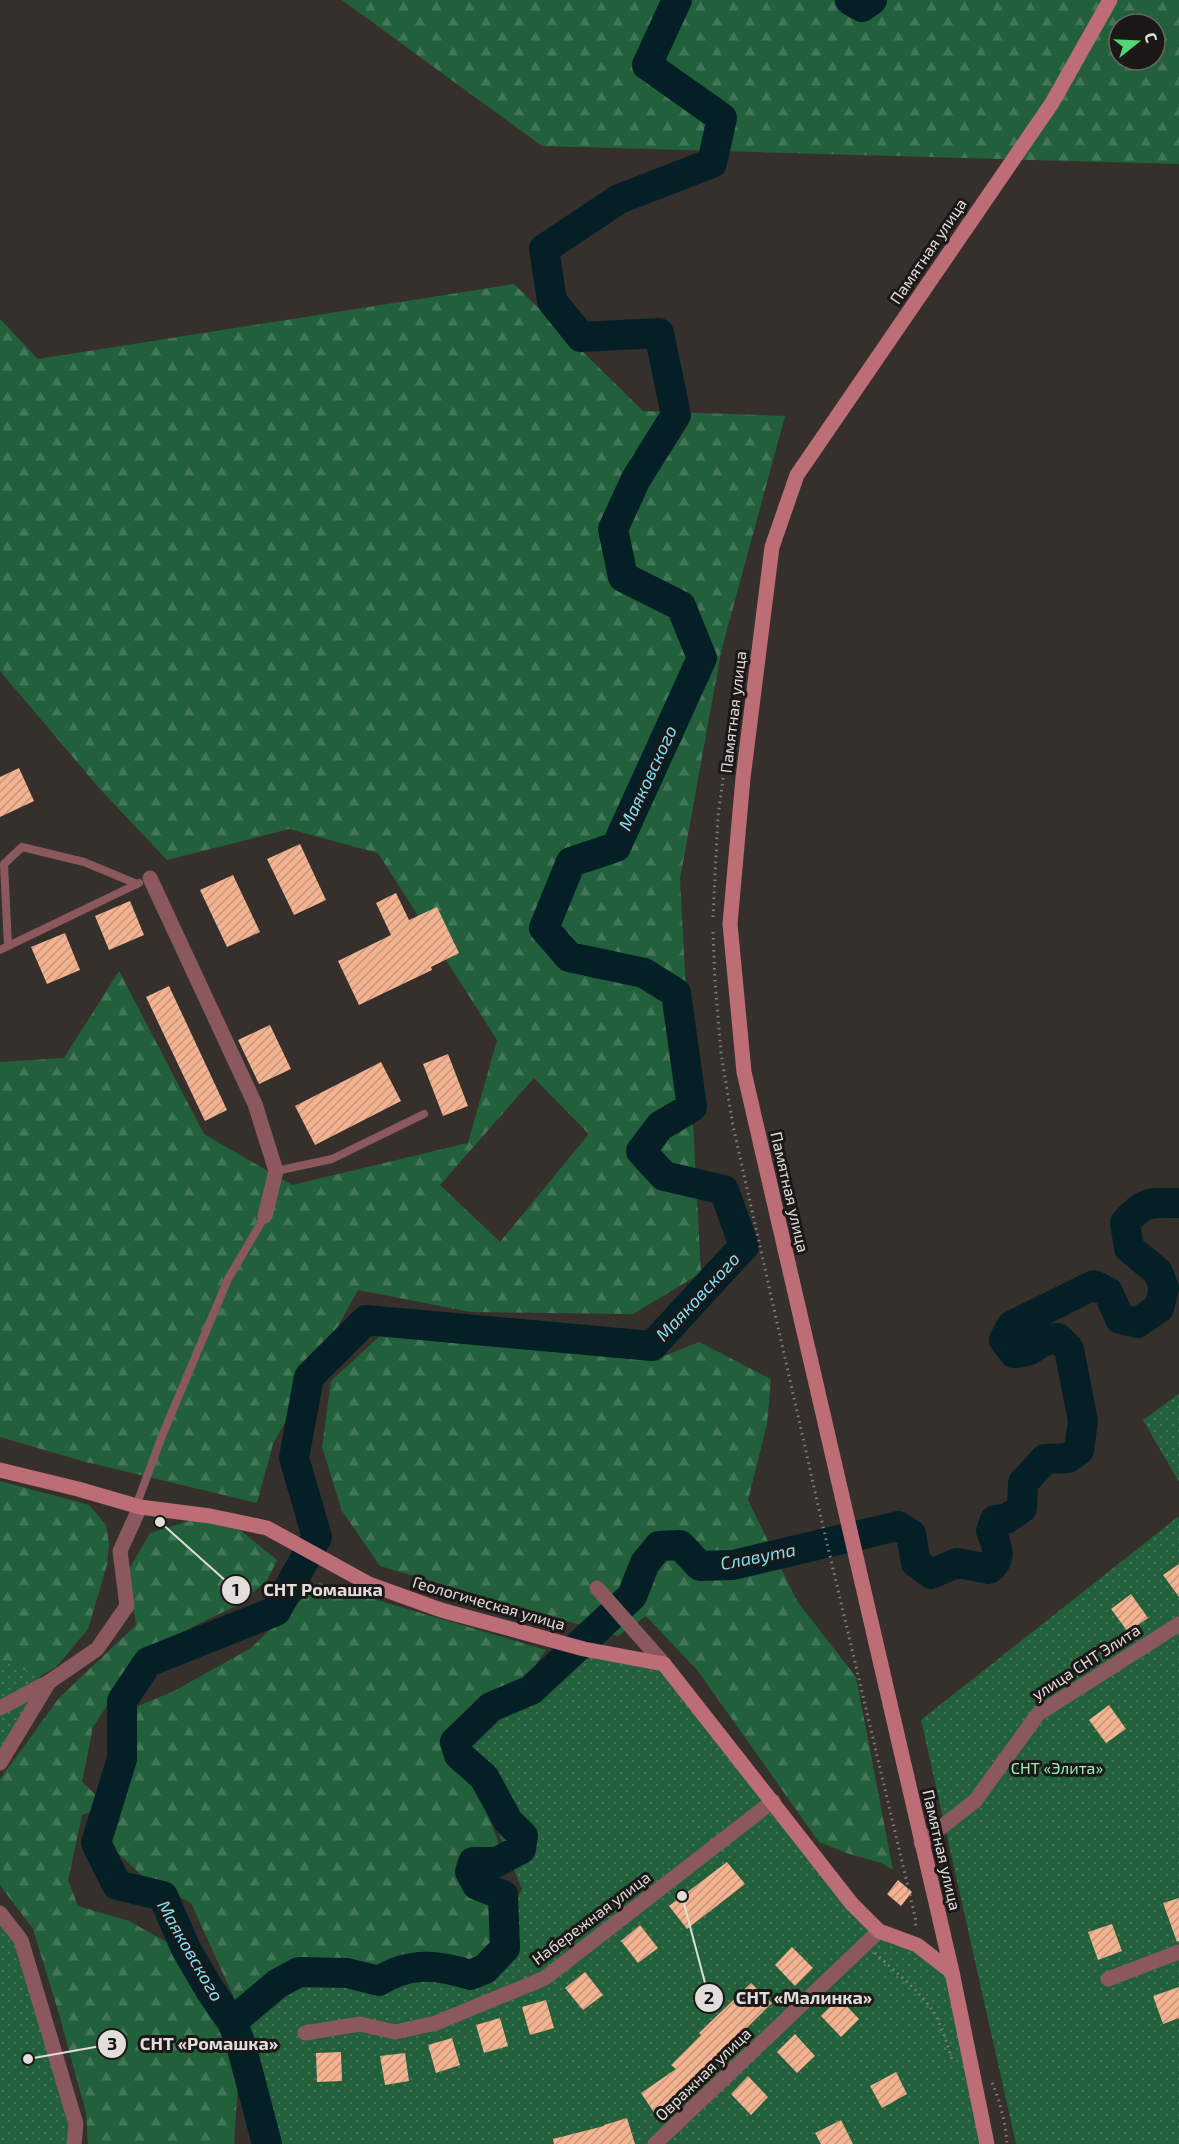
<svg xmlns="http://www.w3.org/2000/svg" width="1179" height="2144" font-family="'Exo 2',sans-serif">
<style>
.forest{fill:url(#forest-firs);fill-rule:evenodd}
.garden{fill:url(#garden-dots)}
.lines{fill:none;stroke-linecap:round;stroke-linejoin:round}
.river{stroke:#042026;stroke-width:30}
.building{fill:url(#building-hatch)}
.path{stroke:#847f7c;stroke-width:3;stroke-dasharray:1.5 4.5;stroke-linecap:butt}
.lane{stroke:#8b595d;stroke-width:8}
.street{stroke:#8b595d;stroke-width:15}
.secondary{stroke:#bd6d75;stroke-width:15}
.labels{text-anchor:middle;stroke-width:6;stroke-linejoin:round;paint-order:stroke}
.street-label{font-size:16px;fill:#e1dddb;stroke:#1b1817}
.park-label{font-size:16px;fill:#98f1b7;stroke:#1b1817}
.water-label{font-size:18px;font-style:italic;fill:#80dff6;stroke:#1b1817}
.leader{fill:none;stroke:#e1dddb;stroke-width:2}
.callout-dot{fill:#e1dddb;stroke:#1b1817;stroke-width:2}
.mark-label{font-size:18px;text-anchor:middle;font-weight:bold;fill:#111}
.callout-label{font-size:18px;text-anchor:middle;font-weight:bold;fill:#e1dddb;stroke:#1b1817;stroke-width:6;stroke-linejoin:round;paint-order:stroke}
</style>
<defs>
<pattern id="forest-firs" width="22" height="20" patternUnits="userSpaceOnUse" patternTransform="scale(1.5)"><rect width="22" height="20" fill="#22603b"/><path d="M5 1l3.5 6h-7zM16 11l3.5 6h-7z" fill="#427657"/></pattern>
<pattern id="garden-dots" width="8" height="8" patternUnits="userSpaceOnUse" patternTransform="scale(1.5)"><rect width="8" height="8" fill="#22603b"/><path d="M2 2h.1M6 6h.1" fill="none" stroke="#427657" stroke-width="1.8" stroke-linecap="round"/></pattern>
<pattern id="building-hatch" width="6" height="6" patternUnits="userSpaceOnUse" patternTransform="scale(1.5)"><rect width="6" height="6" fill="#f3b290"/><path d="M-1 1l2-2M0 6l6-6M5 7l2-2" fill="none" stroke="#c7967c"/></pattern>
</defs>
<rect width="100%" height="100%" fill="#36302d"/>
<path class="forest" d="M342,0H1179V164L542,146ZM1119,24H1155V60H1119Z
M514,284L643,411L785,416L721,652L680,879L701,1273L633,1314L471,1312L358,1290L273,1444L257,1503L82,1461L0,1437V1062L64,1058L119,971L204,1134L292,1185L468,1143L497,1040L378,853L289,829L167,860L99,788L0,671V319L38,359ZM534,1078L589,1134L500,1242L440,1185Z
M380,1336H430L501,1343L652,1361L699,1342L771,1379L767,1424L748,1500L797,1601L856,1677L893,1870L881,1863L846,1853L819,1842L698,1671L646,1616L618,1636L380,1566L342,1511L322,1447L331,1381Z
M0,1481L89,1505L106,1525L109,1544L107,1565L88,1629L56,1667L0,1700Z
M193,1520L240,1530L277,1560L267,1581L236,1606L200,1623L159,1645L114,1695L93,1727L82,1782L99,1798L95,1810L82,1815L68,1880L78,1906L129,1921L174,1946L219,2021L238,2082L234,2144H88L86,2113L59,2014L33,1929L0,1885V1779L59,1698L136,1625L128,1571L150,1533Z
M319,1583L546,1650L527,1677L463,1723L447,1750L478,1786L502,1853L482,1849L462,1851L461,1874L468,1886L507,1908L483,1959L431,1961L365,1969L308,1967L275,1977L235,2000L191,1903L150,1883L106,1842L127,1786L136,1707L174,1691L251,1648Z"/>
<path class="garden" d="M1179,1394V1482L1143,1420Z
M1179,1516V2144H1016L921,1720Z
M584,1649L664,1664L852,1904L952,1972L987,2144H262L232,2022L277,1984L379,1981L394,1972L424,1966L449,1968L484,1961L522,1889L470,1766L459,1755L455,1742L491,1707Z
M0,1658L49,1682L0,1763Z
M0,1913L21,1940L74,2144H0Z"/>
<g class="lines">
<path class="river" d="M850,0L862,7L872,0
M232,2022L277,1984L299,1972L347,1973L379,1981C409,1962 437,1964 470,1975L485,1969L505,1948L503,1895L477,1885L470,1872L473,1862H497L521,1849L523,1836L508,1821L484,1777L459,1755L455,1742L491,1707L531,1690L632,1596L645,1563L659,1546L680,1545L700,1566L733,1565L898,1526L911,1534L916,1563L931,1574L957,1563L989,1569C1003,1558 997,1546 991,1531L995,1520L1006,1519L1022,1508L1023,1483L1045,1459L1068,1458L1079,1450L1083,1421L1069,1349L1058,1338C1036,1339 1037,1353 1014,1353L1004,1340L1011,1326L1094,1285L1108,1292L1120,1319L1137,1323L1159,1308L1164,1288L1158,1272L1129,1248L1125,1223C1144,1200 1151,1203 1179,1203
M267,2144L241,2045L232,2022L210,1990L186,1949L163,1896L117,1885L96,1843L122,1759V1701L148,1662L276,1611L317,1537L294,1458L309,1377L366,1320L652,1346L744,1246L724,1190L664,1176L641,1151L660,1126L692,1107L676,993L644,973L569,957L544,928L571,862L616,847L702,658L681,606L623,577L613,529L636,479L676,415L659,333L581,337L552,301L544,249L619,199L712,163L722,118L647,65L677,0"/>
</g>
<path class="building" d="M19,768L34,801L0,817V777Z
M300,844L326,900L294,915L267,859Z
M233,875L260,932L227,947L200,890Z
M396,893L409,920L437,907L459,953L431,967L432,970L359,1005L338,961L391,935L376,903Z
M130,901L144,935L109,950L95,916Z
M65,933L80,970L47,984L31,947Z
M169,986L227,1110L205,1121L146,997Z
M270,1025L291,1069L259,1084L238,1040Z
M448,1054L468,1106L443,1116L423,1064Z
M381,1062L401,1101L315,1145L295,1106Z
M1179,1564V1597L1163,1575Z
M1131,1594L1148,1618L1128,1632L1111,1609Z
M1109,1705L1126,1729L1106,1743L1089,1720Z
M727,1862L745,1884L687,1929L669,1906Z
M898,1880L912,1892L901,1906L887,1894Z
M1179,1898V1941L1177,1942L1163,1903Z
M1112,1924L1122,1951L1098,1960L1088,1932Z
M640,1925L658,1948L638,1963L621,1941Z
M792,1947L813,1968L795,1986L775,1965Z
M585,1972L603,1995L583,2010L565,1988Z
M751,1983L772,2003L708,2066L709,2067L676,2101L677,2103L657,2117L641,2093L676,2069L671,2065L701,2035L699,2033Z
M1179,1987V2018L1163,2024L1153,1996Z
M839,1998L859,2019L841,2037L821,2016Z
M546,2000L554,2028L530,2035L522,2007Z
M500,2018L508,2046L484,2053L476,2025Z
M795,2034L815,2056L797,2073L777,2052Z
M452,2038L460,2065L436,2073L428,2045Z
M341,2052L342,2081L317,2082L316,2053Z
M405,2053L409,2081L385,2085L380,2056Z
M896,2072L907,2094L882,2108L870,2086Z
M748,2076L768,2097L751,2115L731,2094Z
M627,2118L635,2144H554L553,2139L604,2126V2125Z
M841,2120L853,2144H821L815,2133Z"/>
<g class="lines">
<path class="path" d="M713,917L718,816L728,743
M713,932L715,981L721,1053L733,1126L818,1505L916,1921L915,1929
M875,1953C894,1971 918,1989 933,2011C942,2026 947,2043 952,2060
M992,2083C1000,2100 1006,2125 1007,2144"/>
<path class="lane" d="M8,946L4,864L22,847L84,862L137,884
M0,950L139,883
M276,1171L332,1159L424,1114
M136,1506L162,1436L228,1279L265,1216"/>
<path class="street" d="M150,878L255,1104L276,1171L265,1216
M597,1588L664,1664
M0,1708L49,1682
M0,1763L49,1682L97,1649L127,1606L120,1551L140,1507
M921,1843L975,1801L1038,1714L1179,1624
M0,1913L21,1940L76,2124L74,2144
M1108,1979L1179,1952
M305,2033L360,2024L395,2032L436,2023L545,1978L773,1801
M655,2144L879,1931"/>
<path class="secondary" d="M0,1470L78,1489L140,1507L210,1516L267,1528L369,1584L441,1610L584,1649L664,1664L852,1904L879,1931L917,1945L952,1972
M987,2144L952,1972L744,1072L730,924L743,778L772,547L797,475L1052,103L1110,0"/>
</g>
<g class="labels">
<g class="street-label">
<text transform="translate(928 251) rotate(-56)" y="6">Памятная улица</text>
<text transform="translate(733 712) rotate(-83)" y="6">Памятная улица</text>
<text transform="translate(790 1192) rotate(77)" y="6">Памятная улица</text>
<text transform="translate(489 1603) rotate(16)" y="6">Геологическая улица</text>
<text transform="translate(1086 1662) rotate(-33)" y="6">улица СНТ Элита</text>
<text transform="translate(942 1850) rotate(77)" y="6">Памятная улица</text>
<text transform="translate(591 1918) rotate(-37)" y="6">Набережная улица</text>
<text transform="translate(703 2074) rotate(-44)" y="6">Овражная улица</text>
</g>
<g class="park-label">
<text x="1057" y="1774">СНТ «Элита»</text>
</g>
<g class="water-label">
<text transform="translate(648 778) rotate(-65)" y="6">Маяковского</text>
<text transform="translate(698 1297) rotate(-47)" y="6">Маяковского</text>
<text transform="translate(758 1557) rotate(-11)" y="6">Славута</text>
<text transform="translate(190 1951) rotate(60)" y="6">Маяковского</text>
</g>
</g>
<path class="leader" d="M160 1522L236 1590M682 1896L709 1998M28 2059L112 2044"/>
<g class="callout-dot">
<circle cx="160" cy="1522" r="6"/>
<circle cx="682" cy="1896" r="6"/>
<circle cx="28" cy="2059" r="6"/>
<circle cx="236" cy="1590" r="15"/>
<circle cx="709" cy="1998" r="15"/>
<circle cx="112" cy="2044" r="15"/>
</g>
<g class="mark-label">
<text x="236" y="1596">1</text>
<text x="709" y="2004">2</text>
<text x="112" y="2050">3</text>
</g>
<g class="callout-label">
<text x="323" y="1596">СНТ Ромашка</text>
<text x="804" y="2004">СНТ «Малинка»</text>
<text x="209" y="2050">СНТ «Ромашка»</text>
</g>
<g transform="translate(1137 42) rotate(72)"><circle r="28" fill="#1b1817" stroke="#6a6765" stroke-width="1.5"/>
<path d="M0-4.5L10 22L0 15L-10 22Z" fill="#52d673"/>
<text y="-9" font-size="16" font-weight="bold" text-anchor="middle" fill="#e1dddb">С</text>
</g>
</svg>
